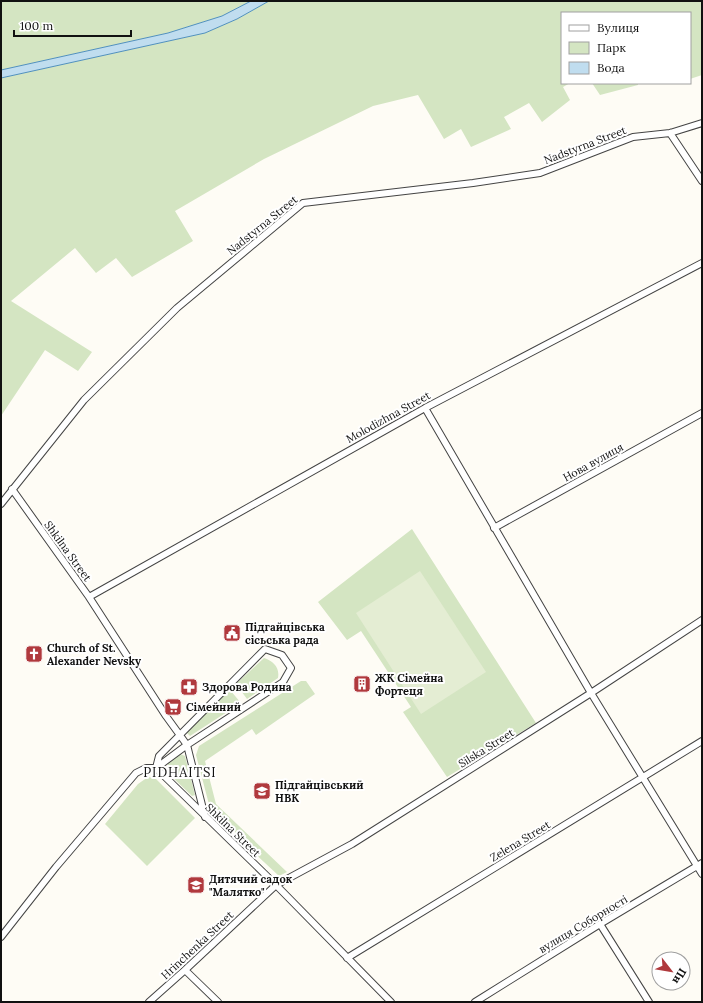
<svg xmlns="http://www.w3.org/2000/svg" width="703" height="1003" font-family="Lora,serif">
<style>
.green{fill:#d4e5c2}
.pitch{fill:#e4edd3}
.water{fill:#c0ddef;stroke:#5090bd}
.lines{fill:none;stroke-linecap:round;stroke-linejoin:round}
.street-casing{stroke:#444;stroke-width:8}
.street{stroke:#fff;stroke-width:6}
.labels{text-anchor:middle;stroke-width:4;stroke-linejoin:round;paint-order:stroke}
.street-label{font-size:11px;fill:#111;stroke:#fff}
.poi-label{font-size:11px;font-weight:bold;fill:#111;stroke:#fff;text-anchor:start}
.quarter-label{font-size:13px;letter-spacing:1px;fill:#111;stroke:#fff}
</style>
<rect width="100%" height="100%" fill="#fefcf5"/>
<path class="green" d="M1,1H251L222,16L168,33L1,70Z
M269,1H702V75L690,79V13H562V83H570L563,87L570,100L542,122L529,103L504,117L511,129L471,147L461,129L444,139L418,95L373,106L264,159L175,211L193,241L132,277L116,258L96,273L75,248L11,301L92,352L78,371L45,350L1,416V78L205,33L237,19Z
M592,83H638V85L600,95Z
M412,529L536,723L447,777L403,712L411,707L361,631L347,640L318,602Z
M264,658C273,661 280,667 278,678L247,699L236,684Z
M301,681H306L315,694L256,735L252,729L205,761L216,804L287,872L279,876L235,835L236,833L218,816L216,817L211,812L196,755L199,746Z
M230,690L241,703L190,736L186,732Z
M180,754L185,756L195,795L192,796L168,773V763Z
M148,777L155,778L195,818L147,866L105,824L138,784Z"/>
<path class="pitch" d="M420,571L486,672L421,714L356,613Z"/>
<path class="water" d="M251,1H269L237,19L205,33L1,78V70L168,33L222,16Z"/>
<g class="lines">
<defs>
<path id="street" d="M670,133L702,181
M425,408L591,693L702,874
M12,489L89,597L166,716L187,745L205,817
M1,504L84,400L177,308L303,203L473,183L540,173L633,137L670,133L702,123
M494,528L702,413
M89,597L425,408L702,263
M265,649L282,655L291,668L283,682L187,745L156,768L159,756Z
M156,768L276,885L391,1002
M600,924L649,1002
M1,937L56,867L136,773L146,768H156
M347,958L702,741
M185,970L218,1002
M149,1002L185,970L276,885L352,844L591,693L702,620
M475,1002L600,924L702,863"/>
</defs>
<use href="#street" class="street-casing"/>
<use href="#street" class="street"/>
</g>
<defs>
<symbol id="civic-square" viewBox="-11 -11 22 22"><rect x="-9" y="-9" width="18" height="18" rx="4" fill="#b0393d" stroke="#fff"/><path d="M-.6-6.5H3V-4.5H.6V-3L4-1V1h2V6H-6V1h2V-1L-.6-3ZM-1.2 2.5V6h2.4V2.5Z" fill="#fff"/></symbol>
<symbol id="church-square" viewBox="-11 -11 22 22"><rect x="-9" y="-9" width="18" height="18" rx="4" fill="#b0393d" stroke="#fff"/><path d="M-1.2-6h2.4v3.5h3.3v2.4h-3.3V6h-2.4V-.1h-3.3v-2.4h3.3Z" fill="#fff"/></symbol>
<symbol id="building-square" viewBox="-11 -11 22 22"><rect x="-9" y="-9" width="18" height="18" rx="4" fill="#b0393d" stroke="#fff"/><path d="M-4-6H4V6H1V3H-1V6H-4ZM-2.5-4.3h1.7v1.8h-1.7ZM.8-4.3h1.7v1.8H.8ZM-2.5-1h1.7V.8h-1.7ZM.8-1h1.7V.8H.8Z" fill="#fff"/></symbol>
<symbol id="pharmacy-square" viewBox="-11 -11 22 22"><rect x="-9" y="-9" width="18" height="18" rx="4" fill="#b0393d" stroke="#fff"/><path d="M-2-6h4v4h4v4h-4v4h-4v-4h-4v-4h4Z" fill="#fff"/></symbol>
<symbol id="supermarket-square" viewBox="-11 -11 22 22"><rect x="-9" y="-9" width="18" height="18" rx="4" fill="#b0393d" stroke="#fff"/><path d="M-6-5.5h2.5l.6 2H6L4.5 2H-2.5L-4.4-4H-6ZM-1.5 3.2a1.3 1.3 0 1 0 .1 0ZM3 3.2a1.3 1.3 0 1 0 .1 0Z" fill="#fff"/></symbol>
<symbol id="school-square" viewBox="-11 -11 22 22"><rect x="-9" y="-9" width="18" height="18" rx="4" fill="#b0393d" stroke="#fff"/><path d="M0-5L7-2L0 1L-7-2ZM-4 1L0 2.5L4 1V4Q0 6-4 4Z" fill="#fff"/></symbol>
</defs>
<g fill-rule="evenodd">
<use href="#civic-square" x="222" y="623" width="20" height="20"/>
<use href="#church-square" x="24" y="644" width="20" height="20"/>
<use href="#building-square" x="352" y="674" width="20" height="20"/>
<use href="#pharmacy-square" x="179" y="677" width="20" height="20"/>
<use href="#supermarket-square" x="163" y="697" width="20" height="20"/>
<use href="#school-square" x="252" y="781" width="20" height="20"/>
<use href="#school-square" x="186" y="875" width="20" height="20"/>
</g>
<g class="labels">
<g class="street-label">
<text transform="translate(585 145) rotate(-21)" y="4">Nadstyrna Street</text>
<text transform="translate(262 225) rotate(-39)" y="4">Nadstyrna Street</text>
<text transform="translate(388 417) rotate(-29)" y="4">Molodizhna Street</text>
<text transform="translate(593 462) rotate(-29)" y="4">Нова вулиця</text>
<text transform="translate(68 551) rotate(54)" y="4">Shkilna Street</text>
<text transform="translate(486 748) rotate(-32)" y="4">Silska Street</text>
<text transform="translate(233 830) rotate(44)" y="4">Shkilna Street</text>
<text transform="translate(520 841) rotate(-31)" y="4">Zelena Street</text>
<text transform="translate(583 924) rotate(-31)" y="4">вулиця Соборності</text>
<text transform="translate(197 945) rotate(-43)" y="4">Hrinchenka Street</text>
</g>
<g class="poi-label">
<text x="245" y="631">Підгайцівська<tspan x="245" dy="13">сісьська рада</tspan></text>
<text x="47" y="652">Church of St.<tspan x="47" dy="13">Alexander Nevsky</tspan></text>
<text x="375" y="682">ЖК Сімейна<tspan x="375" dy="13">Фортеця</tspan></text>
<text x="202" y="691">Здорова Родина</text>
<text x="186" y="711">Сімейний</text>
<text x="275" y="789">Підгайцівський<tspan x="275" dy="13">НВК</tspan></text>
<text x="209" y="883">Дитячий садок<tspan x="209" dy="13">"Малятко"</tspan></text>
</g>
<g class="quarter-label">
<text x="180" y="777">PIDHAITSI</text>
</g>
</g>
<rect width="703" height="1003" fill="none" stroke="#111111" stroke-width="4"/>
<rect x="561" y="12" width="130" height="72" fill="#ffffff" stroke="#a0a0a0"/>
<rect x="569" y="25" width="20" height="6" fill="#ffffff" stroke="#a0a0a0"/>
<text x="597" y="32" font-size="12" fill="#111111">Вулиця</text>
<rect x="569" y="42" width="20" height="12" fill="#d4e5c2" stroke="#a0a0a0"/>
<text x="597" y="52" font-size="12" fill="#111111">Парк</text>
<rect x="569" y="62" width="20" height="12" fill="#c0ddef" stroke="#a0a0a0"/>
<text x="597" y="72" font-size="12" fill="#111111">Вода</text>
<g transform="translate(671 971) rotate(121)"><circle r="19" fill="#ffffff" stroke="#a0a0a0"/>
<path d="M0-3L7 15L0 10L-7 15Z" fill="#b0393d"/>
<text y="-6" font-size="11" font-weight="bold" text-anchor="middle" fill="#111111">Пн</text>
</g>
<path d="M14 30v6h117v-6" fill="none" stroke="#111111" stroke-width="2"/>
<text x="20" y="30" font-size="12" fill="#111111" stroke="#ffffff" stroke-width="3" paint-order="stroke">100 m</text>
</svg>
